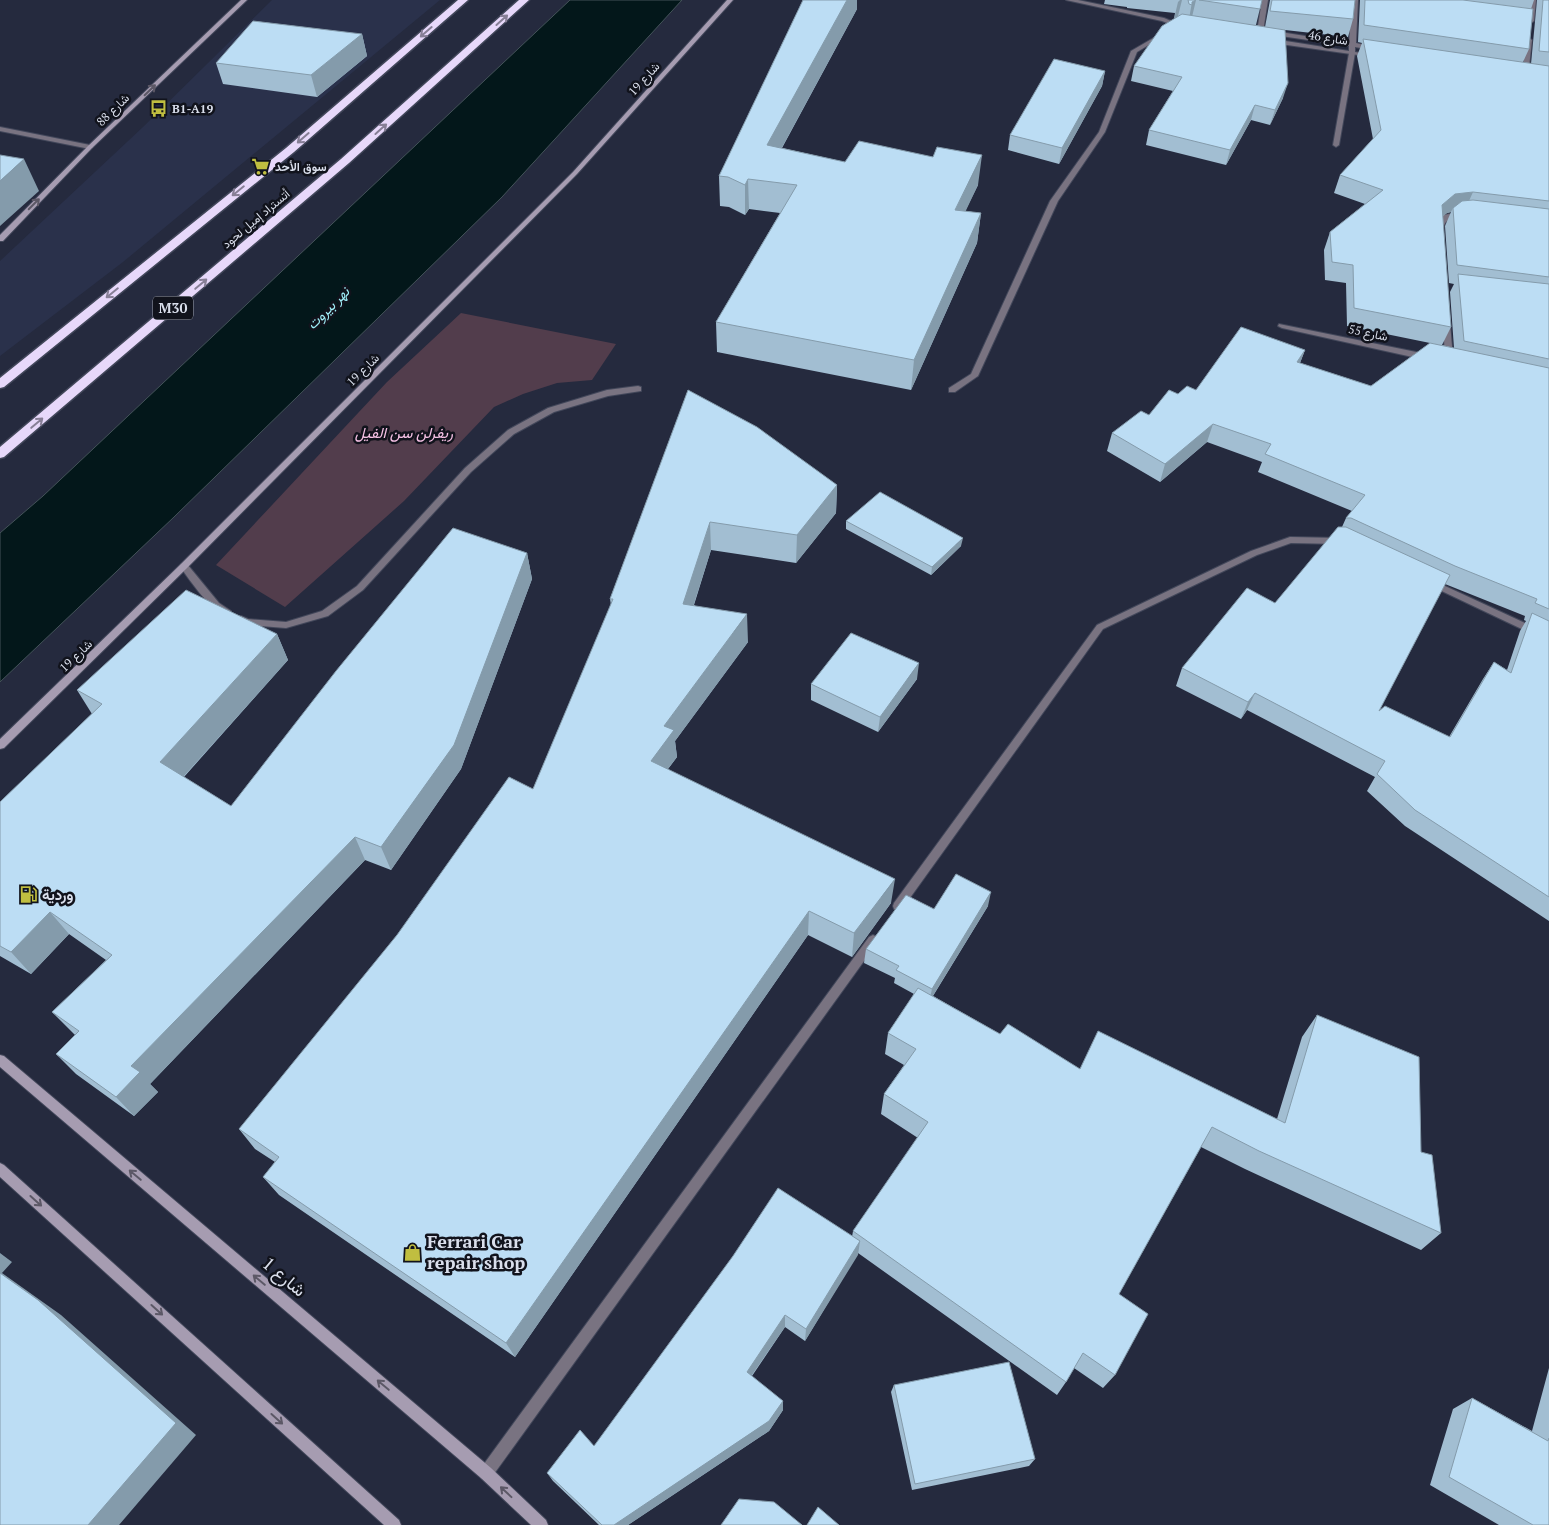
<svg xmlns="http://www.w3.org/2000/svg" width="1549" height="1525" font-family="'PT Serif',Vazirmatn,serif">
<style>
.built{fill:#2a314b}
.green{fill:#523d4c}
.water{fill:#03171a;stroke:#445359}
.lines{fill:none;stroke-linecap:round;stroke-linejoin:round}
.lane-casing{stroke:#42475a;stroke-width:2}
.street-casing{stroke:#42475a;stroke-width:2}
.secondary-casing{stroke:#42475a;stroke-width:2}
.highway-casing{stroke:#42475a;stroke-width:3}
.lane{fill:#797381;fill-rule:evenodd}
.street{fill:#797381;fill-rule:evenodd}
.secondary{fill:#a69cb1;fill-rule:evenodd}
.highway{fill:#e7d8fa;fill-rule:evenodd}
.wall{fill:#a2bed2;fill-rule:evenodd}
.shaded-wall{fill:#849bab}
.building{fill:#bcddf4;stroke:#849bab}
.oneway{stroke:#877f96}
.oneway2{stroke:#5c5866}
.labels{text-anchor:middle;stroke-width:5;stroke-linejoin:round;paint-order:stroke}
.far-street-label{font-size:12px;fill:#dadfec;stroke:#11131c}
.far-poi-label{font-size:12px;font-weight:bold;fill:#dadfec;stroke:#11131c;text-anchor:start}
.shield{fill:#11131c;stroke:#9ea2ae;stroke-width:1}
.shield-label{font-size:14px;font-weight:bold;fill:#dadfec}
.far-water-label{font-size:14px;font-style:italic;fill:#a1eff9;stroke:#11131c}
.park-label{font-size:15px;font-style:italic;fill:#f7c2e6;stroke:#11131c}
.poi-label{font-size:15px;font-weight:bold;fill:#dadfec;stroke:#11131c;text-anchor:start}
.near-poi-label{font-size:18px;font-weight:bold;fill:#dadfec;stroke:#11131c;text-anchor:start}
.near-street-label{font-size:18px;fill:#dadfec;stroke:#11131c}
</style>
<rect width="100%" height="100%" fill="#252a3e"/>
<path class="built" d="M272,0H440L123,262L0,356V261L143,127Z"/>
<path class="green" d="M461,313L616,344L592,380L557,383L523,394L494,407L404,501L285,607L216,565L387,382Z"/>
<path class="water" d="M570,0H682L502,197L174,517L0,682V533L43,496Z"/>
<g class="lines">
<defs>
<path id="lane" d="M1530,0H1536L1534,21L1531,23L1528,21Z
M1162,33L1167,34L1137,52L1105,132L1058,201L978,376L955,392H949V388L971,374L1050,201L1099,132L1131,51Z
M1529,38L1532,40L1528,76L1525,78L1522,76L1526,40Z
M1352,51L1355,53L1339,145L1336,147L1333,145L1349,53Z
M0,127L90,145L93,147L90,149L0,131Z
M638,386L641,387V391L608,396L554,412L514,434L471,472L363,590L328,616L286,628L246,625L238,621L236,619L238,617L241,616L248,619L286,622L322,611L357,586L465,468L508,430L548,408L607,390Z
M184,563L187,564L219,603L231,611L229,613C214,617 190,580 181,568L180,566L181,564Z"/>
<path id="street" d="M1066,0H1078L1164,18L1183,26L1180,28L1162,21Z
M1262,0H1268L1262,38L1259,40L1256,38Z
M1352,0H1358L1356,43L1376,48L1373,50L1355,47V52L1372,55V57L1273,43L1270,41L1273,39L1349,51V46L1274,35L1271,33L1274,31L1349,43Z
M1462,212H1465V216C1450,219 1445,217 1442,233H1436L1435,225L1443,215Z
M1443,321H1446L1450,323L1453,358L1449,361L1445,358Z
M1279,324L1426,354L1430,357L1426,360L1282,328L1278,326Z
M1290,537L1340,538L1344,541L1340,544L1291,543L1257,555L1103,629L902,909L898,911L894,909L893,906L894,903L1097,625L1251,551Z
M1432,580L1549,634V642L1429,585L1427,583Z
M873,935L877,937L878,940L877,943L491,1478L486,1480L481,1478L479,1473L481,1468L869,937Z"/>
<path id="secondary" d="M241,0H247L92,148L3,241H0V235L88,146Z
M727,0H733L577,174L187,568L4,748L0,749V739L181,564L573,172Z
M0,1055L4,1056L491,1468L546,1520L548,1525H531L481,1478L0,1067Z
M0,1163L4,1165L399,1520L401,1525H384L0,1177Z"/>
<path id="highway" d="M458,0H468L294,152L4,387L0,388V378L286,148Z
M519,0H529L349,163L4,457L0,458V447L341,159Z"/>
</defs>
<use href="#lane" class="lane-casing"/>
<use href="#street" class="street-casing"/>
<use href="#secondary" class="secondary-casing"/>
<use href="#highway" class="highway-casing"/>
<use href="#lane" class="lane"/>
<use href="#street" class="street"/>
<use href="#secondary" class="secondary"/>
<use href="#highway" class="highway"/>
</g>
<path class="wall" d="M803,0H857V9L782,148L845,162L978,185L965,211L981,213L977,243L911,390L717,352L716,322L780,213L749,209L745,215L729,207L720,206L719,176Z
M1105,0H1262L1256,25L1265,27L1270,0H1355L1353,19L1348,37L1285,30L1283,98L1270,125L1251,120L1226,165L1146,145L1149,130L1173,91L1131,81L1134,66L1174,19L1175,13L1127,8V7L1104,4Z
M1360,0H1534L1531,9L1529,49L1523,62L1531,64L1537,0H1549V921L1405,826L1367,791L1375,777L1247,710L1241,719L1176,686L1182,668L1275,603L1342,527L1346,518L1352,511L1258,472L1262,462L1207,442L1160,482L1107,451L1112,433L1149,415L1178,394L1196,390L1305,350L1300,363L1371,386L1430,343L1347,326L1346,283L1325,280L1324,250L1330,232L1365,204L1334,193L1340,175L1373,139L1357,56L1362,43L1358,42ZM1451,212L1445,226L1449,283L1454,284L1450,292L1454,348L1442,345L1451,327L1442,216L1447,213ZM1445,584L1525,616L1524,620L1526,621L1520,631L1507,670L1494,662L1483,679L1449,737L1379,711Z
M362,34L367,56L317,97L223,84L216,63Z
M1105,71L1102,86L1059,164L1008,150L1010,135Z
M688,390L837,485L836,513L796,563L711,550L694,605L748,642L675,741L677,757L668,769L891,903L852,957L808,935L515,1357L279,1195L263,1177L275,1162L255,1149L239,1129L533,789L611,605L610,599Z
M846,521L961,546L931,575L846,529Z
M527,553L532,579L461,769L391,870L365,860L150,1084L158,1092L134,1116L76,1074L56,1054L75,1035L52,1012L106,960L69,934L31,974L0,956V802L92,714L77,690L277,634L288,660L184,777L231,806Z
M917,679L878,732L811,700V684Z
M988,906L933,996L1000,1034L1080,1069L1277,1119L1302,1037L1317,1015L1421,1152L1441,1233L1421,1250L1245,1169L1201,1147L1119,1294L1115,1375L1103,1388L1074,1368L1066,1382L1057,1395L858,1253L805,1341L785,1327L752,1376L783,1410L769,1431L628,1525H599L553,1481L547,1473L594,1446L852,1237L853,1231L918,1138L881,1114L884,1094L904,1065L885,1054L888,1033L914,994L894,983L895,978L864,963L866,949L934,909Z
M1549,1368V1525H1499L1430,1485L1453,1409L1472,1398L1532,1431Z
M894,1385L1035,1459L1029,1466L912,1490L891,1392Z"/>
<path class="shaded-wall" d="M847,0H857V9L767,175V145Z
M1180,0H1182L1178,16L1174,19L1178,2Z
M1196,0L1192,17L1189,19L1192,2Z
M362,34L367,56L317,97L311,75Z
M1105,71L1102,86L1059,164L1062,148Z
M1288,83L1283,98L1270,125L1275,110Z
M1255,105L1251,120L1226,165L1230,150Z
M982,155L978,185L952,240L955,210Z
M24,159L39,191L0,226V181Z
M748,179L749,209L745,215V185Z
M1473,192L1465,210L1453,208L1451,212L1447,213L1434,224L1442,205L1455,194Z
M981,213L977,243L911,390L914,360Z
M1305,350L1298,368L1297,362Z
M1213,424L1207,442L1160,482L1165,464Z
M837,485L836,513L796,563L797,535Z
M710,522L711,550L685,632L683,604Z
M963,538L961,546L931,575L932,567Z
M527,553L532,579L461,769L391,870L381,847Z
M747,614L748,642L675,741L677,757L654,787L651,761L664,726Z
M277,634L288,660L175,786L160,762Z
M919,663L917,679L878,732L880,717Z
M1255,693L1247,710L1241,719L1248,702Z
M355,837L365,860L150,1084L158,1092L134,1116L116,1097L131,1066Z
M895,879L891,903L852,957L854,933Z
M991,892L988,906L929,1002L932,989Z
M809,911L808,935L515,1357L506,1343Z
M50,912L69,934L31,974L11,952Z
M860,1241L858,1255L805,1341L806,1329Z
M0,1253L12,1262L2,1273L61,1315L196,1435L119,1525H88L0,1273Z
M785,1315V1327L747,1382V1372Z
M783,1401V1410L769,1431L628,1525H614Z"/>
<path class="building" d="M803,0H847L767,145L845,162L859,141L933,157L937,147L982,155L955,210L981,213L914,360L716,322L797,185L748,179L745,185L728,177L719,176Z
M1188,0H1196L1192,2V5L1189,4Z
M1199,0H1262L1260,9Z
M1272,0H1355L1353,19L1270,11Z
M1365,0H1463L1533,9L1529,49L1364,25Z
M1543,0H1549V52L1539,51Z
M1182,14L1285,30L1288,83L1275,110L1255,105L1230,150L1149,130L1182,77L1134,66L1162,26Z
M253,21L362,34L311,75L216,63Z
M1363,39L1549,66V201L1473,192L1455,194L1442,205L1451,327L1354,308L1353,265L1332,262L1330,232L1383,190L1340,175L1381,130Z
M1054,59L1105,71L1062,148L1010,135Z
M0,155L24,159L0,181Z
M1473,200L1549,209V277L1457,265L1453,208L1462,201Z
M1458,274L1549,284V359L1464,341Z
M1241,327L1305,350L1297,362L1371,386L1430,343L1549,368V609L1535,603L1537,599L1455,566L1351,518H1346L1365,495L1265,454L1271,444L1213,424L1165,464L1112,433L1141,411L1149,415L1169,390L1178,394L1187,386L1196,390Z
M688,390L757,427L837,485L797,535L710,522L683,604L747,614L664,726L674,730L651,761L895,879L854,933L809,911L506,1343L263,1177L279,1157L239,1129L397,935L509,777L533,789L613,599H610Z
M880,492L963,538L932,567L846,521Z
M1338,527H1346L1450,575L1379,711L1385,706L1450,737L1494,662L1511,673L1532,613L1549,621V897L1415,810L1377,774L1385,761L1255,693L1248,702L1182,668L1247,588L1275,603Z
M453,528L527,553L454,745L381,847L355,837L131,1066L140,1072L116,1097L56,1054L79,1031L52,1012L112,955L50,912L11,952L0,946V802L102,704L77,690L186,590L277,634L160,762L231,806L336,671Z
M851,633L919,663L880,717L811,684Z
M956,874L991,892L932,989L896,970L899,966L866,949L906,895L934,909Z
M918,988L1000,1034L1008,1024L1080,1069L1098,1031L1285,1123L1317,1015L1419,1057L1421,1152L1432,1155L1441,1233L1259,1151L1212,1127L1119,1294L1148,1314L1115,1375L1083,1353L1066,1382L853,1231L928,1122L884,1094L916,1049L888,1033Z
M778,1188L860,1241L806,1329L785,1315L747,1372L783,1401L769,1421L614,1525H602L547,1473L580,1430L594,1446L733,1256Z
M0,1273L38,1300L176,1423L88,1525H0Z
M1009,1362L1035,1459L915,1484L894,1385Z
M1472,1398L1548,1441L1549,1438V1525H1533L1449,1477Z
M739,1499L774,1502L802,1525H721Z
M818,1507L839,1525H807Z"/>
<defs><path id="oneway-shaft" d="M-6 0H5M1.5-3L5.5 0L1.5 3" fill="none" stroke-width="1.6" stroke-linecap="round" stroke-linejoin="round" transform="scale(1.25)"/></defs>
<g class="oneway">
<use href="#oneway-shaft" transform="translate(502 20) rotate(-42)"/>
<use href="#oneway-shaft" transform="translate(426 32) rotate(139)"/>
<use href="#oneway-shaft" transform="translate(381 129) rotate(-42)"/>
<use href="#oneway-shaft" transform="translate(303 138) rotate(139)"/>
<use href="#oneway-shaft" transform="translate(238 191) rotate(141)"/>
<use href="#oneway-shaft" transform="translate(201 284) rotate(-40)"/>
<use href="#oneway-shaft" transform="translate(112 293) rotate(141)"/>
<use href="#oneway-shaft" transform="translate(37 423) rotate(-40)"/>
</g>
<g class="oneway2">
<use href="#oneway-shaft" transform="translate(150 90) rotate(-44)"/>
<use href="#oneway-shaft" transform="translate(34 204) rotate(-45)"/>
<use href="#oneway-shaft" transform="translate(135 1175) rotate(-140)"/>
<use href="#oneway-shaft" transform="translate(36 1201) rotate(42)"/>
<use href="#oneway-shaft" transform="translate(259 1280) rotate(-140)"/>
<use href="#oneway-shaft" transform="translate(157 1310) rotate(42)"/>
<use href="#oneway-shaft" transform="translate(383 1385) rotate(-140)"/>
<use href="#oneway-shaft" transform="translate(277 1419) rotate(42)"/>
<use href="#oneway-shaft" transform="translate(506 1492) rotate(-137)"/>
</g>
<defs>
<symbol id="bus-bare" viewBox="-9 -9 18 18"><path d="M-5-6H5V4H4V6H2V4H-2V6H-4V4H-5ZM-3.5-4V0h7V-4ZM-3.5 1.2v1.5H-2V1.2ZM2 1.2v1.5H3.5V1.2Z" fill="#c0be40" stroke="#11131c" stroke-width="2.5" paint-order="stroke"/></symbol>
<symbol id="supermarket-bare" viewBox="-9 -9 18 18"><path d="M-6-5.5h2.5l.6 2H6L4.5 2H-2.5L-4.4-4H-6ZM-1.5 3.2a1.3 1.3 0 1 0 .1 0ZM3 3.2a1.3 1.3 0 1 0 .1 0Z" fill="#c0be40" stroke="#11131c" stroke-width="2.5" paint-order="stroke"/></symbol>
<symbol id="fuel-bare" viewBox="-9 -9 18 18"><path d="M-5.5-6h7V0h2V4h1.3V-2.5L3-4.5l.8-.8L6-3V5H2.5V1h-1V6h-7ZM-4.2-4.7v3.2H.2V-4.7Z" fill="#c0be40" stroke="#11131c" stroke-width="2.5" paint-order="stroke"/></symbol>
<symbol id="shop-bare" viewBox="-9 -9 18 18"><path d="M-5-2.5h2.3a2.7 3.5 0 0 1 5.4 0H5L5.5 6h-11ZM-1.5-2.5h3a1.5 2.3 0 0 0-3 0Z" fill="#c0be40" stroke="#11131c" stroke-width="2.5" paint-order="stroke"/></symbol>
</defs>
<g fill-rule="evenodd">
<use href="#bus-bare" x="146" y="96" width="25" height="25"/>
<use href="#supermarket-bare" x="248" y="154" width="25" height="25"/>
<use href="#fuel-bare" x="16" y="882" width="25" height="25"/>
<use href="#shop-bare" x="400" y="1240" width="25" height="25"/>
</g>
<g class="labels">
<g class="far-street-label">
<text transform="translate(1328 38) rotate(9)" y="4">شارع 46</text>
<text transform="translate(644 79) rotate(-48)" y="4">شارع 19</text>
<text transform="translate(113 110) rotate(-44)" y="4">شارع 88</text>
<text transform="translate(256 219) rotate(-40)" y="4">أتستراد إميل لحود</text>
<text transform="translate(1368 333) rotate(12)" y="4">شارع 55</text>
<text transform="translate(363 370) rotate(-45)" y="4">شارع 19</text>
<text transform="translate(76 656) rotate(-44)" y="4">شارع 19</text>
</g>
<g class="far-poi-label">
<text x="172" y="113">B1-A19</text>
<text x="275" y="171">سوق الأحد</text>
</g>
<rect class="shield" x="153" y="296.5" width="40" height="23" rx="4"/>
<g class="shield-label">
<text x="173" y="313">M30</text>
</g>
<g class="far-water-label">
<text transform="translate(328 308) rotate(-45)" y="5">نهر بيروت</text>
</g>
<g class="park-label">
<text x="404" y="438">ريفرلن سن الفيل</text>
</g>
<g class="poi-label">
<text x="42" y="900">وردية</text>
</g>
<g class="near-poi-label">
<text x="427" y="1248">Ferrari Car<tspan x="427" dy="21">repair shop</tspan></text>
</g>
<g class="near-street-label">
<text transform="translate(284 1277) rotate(40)" y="6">شارع 1</text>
</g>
</g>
</svg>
